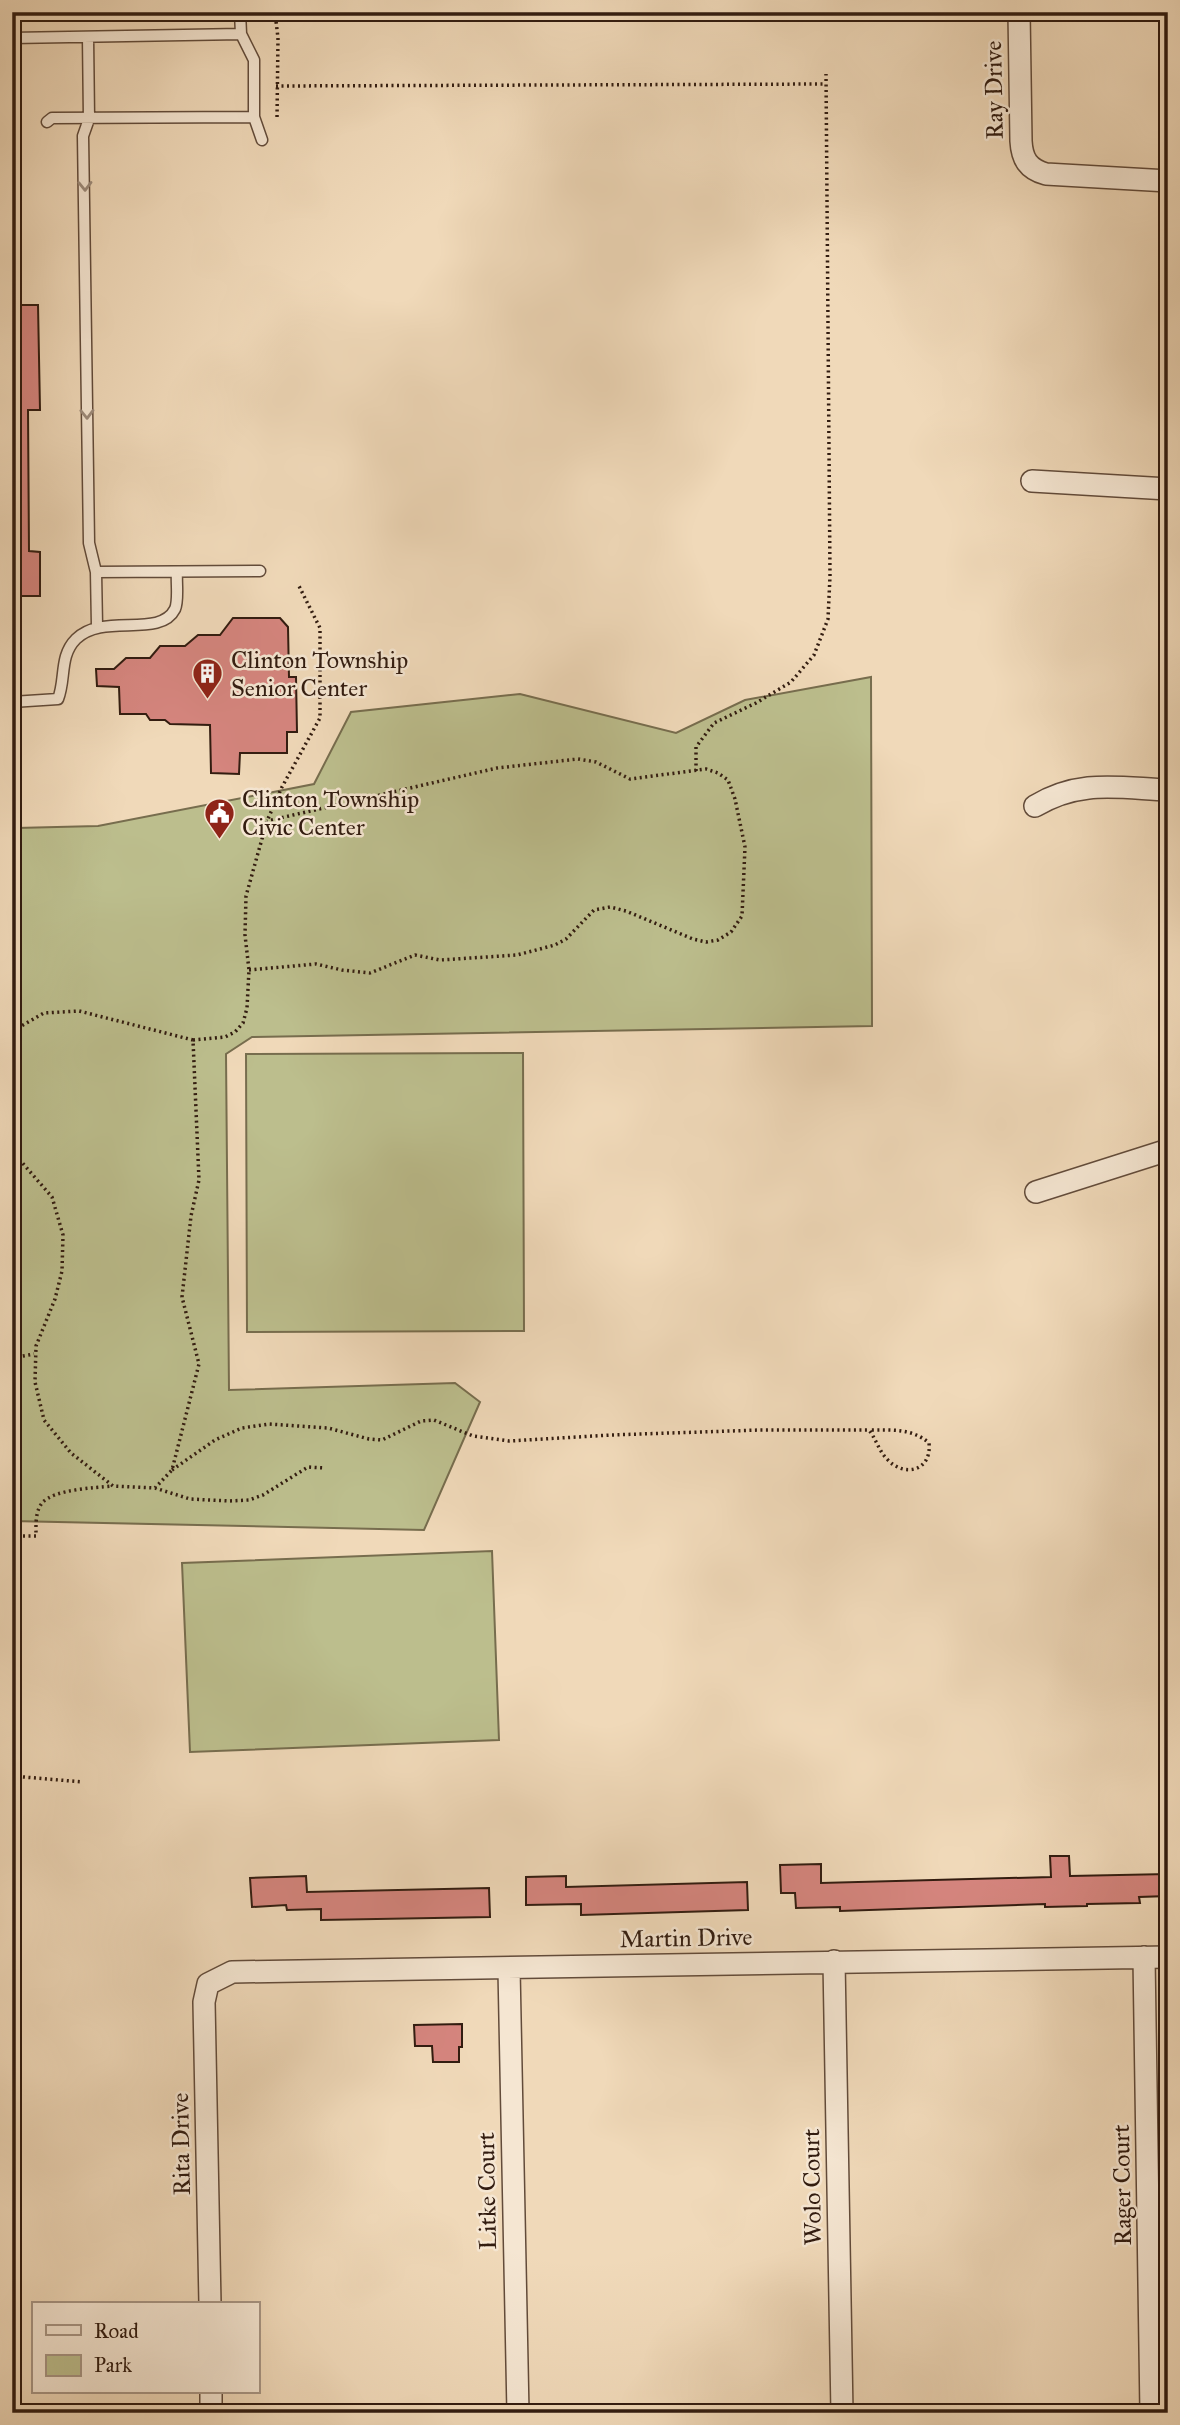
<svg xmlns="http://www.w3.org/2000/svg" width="1180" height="2425" font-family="'IM FELL Great Primer',serif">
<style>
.green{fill:#bcbe8d;stroke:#776d4e;stroke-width:2}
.building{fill:#d5857e;stroke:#321c10;stroke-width:2}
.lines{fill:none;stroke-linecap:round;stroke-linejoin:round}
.lane-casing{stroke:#624b3a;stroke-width:13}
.street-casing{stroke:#624b3a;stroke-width:24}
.path{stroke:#321c10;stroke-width:3.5;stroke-dasharray:2 3.5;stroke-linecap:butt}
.lane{stroke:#f5e6d2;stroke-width:10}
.street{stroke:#f5e6d2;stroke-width:21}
.oneway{stroke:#9d8b7b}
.labels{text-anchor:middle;stroke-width:5;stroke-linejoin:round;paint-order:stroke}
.street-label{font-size:24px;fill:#321c10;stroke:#f5e6d2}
.poi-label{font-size:24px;fill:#321c10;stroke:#f5e6d2;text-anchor:start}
</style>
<rect width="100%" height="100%" fill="#f0d9b9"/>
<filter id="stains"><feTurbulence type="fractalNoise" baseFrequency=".00286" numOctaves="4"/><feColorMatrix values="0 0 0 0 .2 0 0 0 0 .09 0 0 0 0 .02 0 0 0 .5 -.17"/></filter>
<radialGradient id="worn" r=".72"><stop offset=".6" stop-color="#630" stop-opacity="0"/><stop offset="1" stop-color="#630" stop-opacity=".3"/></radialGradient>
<path class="green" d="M871,677L872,1026L252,1037L226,1054L229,1390L455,1383L480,1402L424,1530L12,1521V831L16,828L98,826L314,784L351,712L520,694L676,733L745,700Z
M523,1053L524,1331L247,1332L246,1054Z
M492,1551L499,1740L190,1752L182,1563Z"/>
<path class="building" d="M12,305H38L40,410H28L29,551L40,552V596H12Z
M233,618H280L288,627L289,677H296L297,732H287V753H240L239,774L211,773L210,725L170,724L165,720H150L146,714H120L119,687L97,686L96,669H114L126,658H150L160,646H185L198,635H220Z
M1050,1856H1069L1070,1876L1168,1874V1896L1139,1897L1140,1903L1087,1904V1906L1045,1907V1904L840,1911V1907L796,1908L795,1893H781L780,1865L821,1864V1883L1051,1877Z
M306,1876L307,1892L489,1888L490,1917L321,1920V1909L287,1910L286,1905L252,1907L250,1878Z
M566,1876V1887L747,1882L748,1910L581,1915V1904L526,1905V1877Z
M462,2024V2047H459V2062H433L432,2046H415L414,2025Z"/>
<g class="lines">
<defs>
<path id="lane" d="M240,12L241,34L254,60V117L262,140
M88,37L89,119L83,136L89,543L96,572L97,626
M12,38L241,34
M47,122L52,118L254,117
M96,572L260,571
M12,702L58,699C66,679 59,656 76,639C103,612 160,639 175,609C179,600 176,582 177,572"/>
<path id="street" d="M1019,12L1021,141C1022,159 1028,169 1046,174L1168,181
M1032,481L1168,489
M1035,806C1080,779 1118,788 1168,790
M1036,1192L1168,1150
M1144,1957L1151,2413
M834,1961L842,2413
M509,1969L518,2413
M210,2304L204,2002L208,1984L232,1972L1168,1957
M211,2392V2413"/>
</defs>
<use href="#lane" class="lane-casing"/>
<use href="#street" class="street-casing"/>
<path class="path" d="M271,12L276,21L278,38L277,119
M276,86L826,84
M696,771V747L714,723L756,703L791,682L814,655L828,619L830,576L826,74
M249,970L316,964L342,970L370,973L415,955L440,960L517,955L555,945L566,939L594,910L610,907L626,911L693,939L706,942L718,940L731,932L742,916L745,847L735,799L728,780L718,773L706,769L630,779L596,762L578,759L497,768L267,821
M12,1038L18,1028L44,1013L79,1011L193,1040L199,1180L191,1216L182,1297L199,1364L172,1470L155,1488
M193,1040L225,1037L235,1032L243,1023L247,1008L249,970L245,935L246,896L267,821L282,787L320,718V628L298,584
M12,1151L52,1197L63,1235L62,1271L55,1299L36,1346L35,1382L44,1420L71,1453L113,1486L155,1488L190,1499L229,1501L249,1500L263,1495L308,1467L325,1468
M12,1358L34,1354
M172,1470L215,1440L242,1428L269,1424L328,1428L369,1439L382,1440L421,1421L434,1420L473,1436L509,1441L611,1435L760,1430H869C876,1439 879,1451 887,1459C904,1478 932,1471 929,1443C912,1428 891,1430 869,1430
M12,1536H36C36,1525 35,1512 42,1503C54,1489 95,1488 112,1486
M12,1776L83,1782"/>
<use href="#lane" class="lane"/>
<use href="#street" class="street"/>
</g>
<defs><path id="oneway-chevron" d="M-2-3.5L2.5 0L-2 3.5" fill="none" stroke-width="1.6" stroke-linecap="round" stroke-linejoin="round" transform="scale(1.75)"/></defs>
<g class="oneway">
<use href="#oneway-chevron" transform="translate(85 186) rotate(89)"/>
<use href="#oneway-chevron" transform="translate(87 414) rotate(89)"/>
</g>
<defs>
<symbol id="building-pin" viewBox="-11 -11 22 30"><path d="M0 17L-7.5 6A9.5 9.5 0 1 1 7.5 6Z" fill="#8f2418" stroke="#f5e6d2"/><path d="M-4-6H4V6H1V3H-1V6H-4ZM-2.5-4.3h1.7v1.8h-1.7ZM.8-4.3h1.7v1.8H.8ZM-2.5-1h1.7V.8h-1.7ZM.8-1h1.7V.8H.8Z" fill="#fff"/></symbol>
<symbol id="civic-pin" viewBox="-11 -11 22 30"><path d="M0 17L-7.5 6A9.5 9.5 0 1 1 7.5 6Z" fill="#8f2418" stroke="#f5e6d2"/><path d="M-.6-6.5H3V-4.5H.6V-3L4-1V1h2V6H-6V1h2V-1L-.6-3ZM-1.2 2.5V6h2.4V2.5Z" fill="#fff"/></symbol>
</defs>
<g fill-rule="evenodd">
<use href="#building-pin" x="190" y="656" width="35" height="47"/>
<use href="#civic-pin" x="202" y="796" width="35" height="47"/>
</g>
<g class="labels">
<g class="street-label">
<text transform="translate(994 90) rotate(-91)" y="8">Ray Drive</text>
<text transform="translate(686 1938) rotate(-1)" y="8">Martin Drive</text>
<text transform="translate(181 2144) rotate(-91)" y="8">Rita Drive</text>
<text transform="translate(1122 2185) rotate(-91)" y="8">Rager Court</text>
<text transform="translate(812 2187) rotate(-91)" y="8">Wolo Court</text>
<text transform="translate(487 2191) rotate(-91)" y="8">Litke Court</text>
</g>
<g class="poi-label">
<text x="231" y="668">Clinton Township<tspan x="231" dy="28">Senior Center</tspan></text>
<text x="242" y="807">Clinton Township<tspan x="242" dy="28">Civic Center</tspan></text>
</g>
</g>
<rect width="1180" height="2425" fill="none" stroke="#f0d9b9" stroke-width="42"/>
<rect x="14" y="14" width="1152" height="2397" fill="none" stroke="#321c10" stroke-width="3.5"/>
<rect x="21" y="21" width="1138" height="2383" fill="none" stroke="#321c10" stroke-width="2"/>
<rect x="32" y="2302" width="228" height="91" fill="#f5e6d2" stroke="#a79584" stroke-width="2"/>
<rect x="46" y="2325" width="35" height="10" fill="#f5e6d2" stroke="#a79584" stroke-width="2"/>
<text x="94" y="2338" font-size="21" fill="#321c10">Road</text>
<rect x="46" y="2355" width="35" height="21" fill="#bcbe8d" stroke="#a79584" stroke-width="2"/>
<text x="94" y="2372" font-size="21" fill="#321c10">Park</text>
<rect width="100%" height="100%" filter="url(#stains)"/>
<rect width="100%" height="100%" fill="url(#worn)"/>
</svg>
